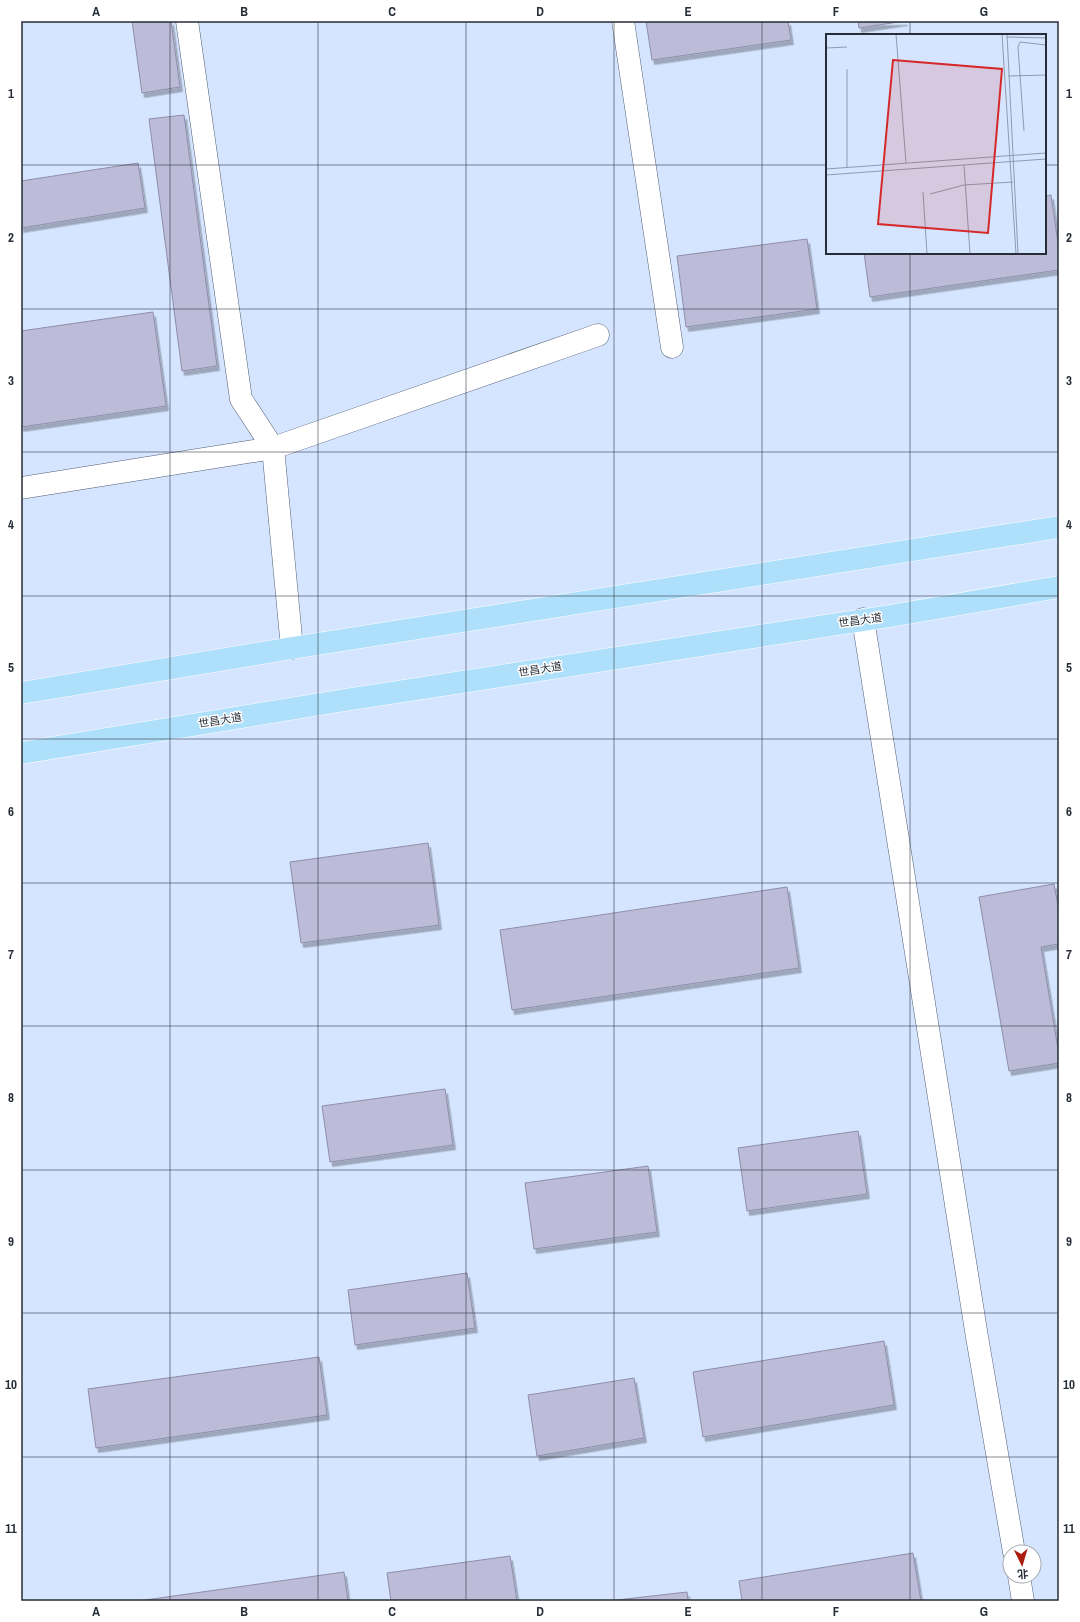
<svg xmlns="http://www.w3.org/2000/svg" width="1080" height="1622" font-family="'Archivo Narrow','Noto Sans SC',sans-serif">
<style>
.building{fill:#bcbcd8;stroke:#8f8ea9;filter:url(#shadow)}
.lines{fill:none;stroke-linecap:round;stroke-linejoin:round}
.minor-casing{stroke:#525f76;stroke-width:23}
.primary-casing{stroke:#fff;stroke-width:23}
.minor{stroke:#fff;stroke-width:22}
.primary{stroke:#afe0fb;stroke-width:22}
.grid{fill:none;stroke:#272d36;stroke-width:1;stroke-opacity:0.55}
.labels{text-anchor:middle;stroke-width:3;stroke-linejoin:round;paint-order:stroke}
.street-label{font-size:11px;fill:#272d36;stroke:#fff}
.inset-road{fill:none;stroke:#8f9baf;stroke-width:1}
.view{fill:#d62828;fill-opacity:0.15;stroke:#d62828;stroke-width:2}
.inset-edge{fill:none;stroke:#272d36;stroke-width:2}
.neatline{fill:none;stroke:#272d36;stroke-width:1.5}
.grid-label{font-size:13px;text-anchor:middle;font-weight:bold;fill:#272d36}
</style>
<defs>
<filter id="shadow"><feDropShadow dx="2.5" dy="4.5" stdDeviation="0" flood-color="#0004"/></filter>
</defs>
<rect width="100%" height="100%" fill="#d5e4ff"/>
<path class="building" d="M132,21H171L180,87L142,93Z
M646,21H788L791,40L652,60Z
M858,21H905L859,28Z
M184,115L217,366L182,371L149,119Z
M138,163L145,208L21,228V181Z
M1051,195L1059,250V270L870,297L864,253H1045V196Z
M807,239L817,309L686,327L677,256Z
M153,312L166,406L21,427V331Z
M428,843L439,925L301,943L290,862Z
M1054,884L1059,912V944L1041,947L1059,1055V1063L1009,1071L979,897Z
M787,887L799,968L512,1010L500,930Z
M445,1089L453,1145L330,1162L322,1106Z
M858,1131L867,1194L747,1211L738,1148Z
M648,1166L657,1232L534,1249L525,1183Z
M467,1273L475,1328L355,1345L348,1290Z
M884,1341L894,1405L703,1437L693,1372Z
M319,1357L327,1415L96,1448L88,1389Z
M634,1378L644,1438L537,1456L528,1395Z
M913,1553L921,1601H742L739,1581Z
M510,1556L517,1601H391L387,1573Z
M344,1572L348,1601H138Z
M687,1592L688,1601H608Z"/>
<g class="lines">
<defs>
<path id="minor" d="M187,21L241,399L273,448L292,648
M623,21L672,347
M21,488L273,448L598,335
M863,619L977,1337L1014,1552
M1019,1576L1023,1601"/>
<path id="primary" d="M21,693L292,648L1059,527
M21,753L345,700L890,616L1059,587"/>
</defs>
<use href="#minor" class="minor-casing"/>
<use href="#primary" class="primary-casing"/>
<use href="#minor" class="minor"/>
<use href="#primary" class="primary"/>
</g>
<path class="grid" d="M170,21V1601M318,21V1601M466,21V1601M614,21V1601M762,21V1601M910,21V35M21,165H827M1045,165H1059M910,253V1601M21,309H1059M21,452H1059M21,596H1059M21,739H1059M21,883H1059M21,1026H1059M21,1170H1059M21,1313H1059M21,1457H1059"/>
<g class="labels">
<g class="street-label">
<text transform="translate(860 620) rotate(-8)" y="4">世昌大道</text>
<text transform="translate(540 669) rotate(-9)" y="4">世昌大道</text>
<text transform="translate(220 720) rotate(-9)" y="4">世昌大道</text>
</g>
</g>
<g transform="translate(826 34)">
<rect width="220" height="220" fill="#d5e4ff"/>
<path class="inset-road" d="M70,0L80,129M176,0L190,220M181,0L192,220M181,3L220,4M0,14L21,13M21,35V134M182,42L220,41M198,97L192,13L194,8L220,11M138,131L144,220M0,135L220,119M0,141L220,125M97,158L101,220M104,160L138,151L187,148"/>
<path class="view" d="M67,26L176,35L162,199L52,190Z"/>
<rect width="220" height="220" class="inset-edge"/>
</g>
<rect width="1080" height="1622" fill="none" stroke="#ffffff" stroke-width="44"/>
<g transform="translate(1022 1564) rotate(175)"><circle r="19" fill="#ffffff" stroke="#a9abaf"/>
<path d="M0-3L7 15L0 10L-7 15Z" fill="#ac1c0e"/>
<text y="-6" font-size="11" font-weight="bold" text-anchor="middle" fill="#272d36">北</text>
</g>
<rect x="22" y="22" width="1036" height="1578" class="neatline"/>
<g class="grid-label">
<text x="96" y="16">A</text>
<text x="244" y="16">B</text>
<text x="392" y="16">C</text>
<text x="540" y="16">D</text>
<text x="688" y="16">E</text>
<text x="836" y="16">F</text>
<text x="984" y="16">G</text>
<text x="11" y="98">1</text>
<text x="1069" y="98">1</text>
<text x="11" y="242">2</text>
<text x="1069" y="242">2</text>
<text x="11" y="385">3</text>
<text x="1069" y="385">3</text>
<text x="11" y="529">4</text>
<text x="1069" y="529">4</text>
<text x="11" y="672">5</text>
<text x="1069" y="672">5</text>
<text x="11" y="816">6</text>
<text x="1069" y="816">6</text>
<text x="11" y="959">7</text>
<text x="1069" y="959">7</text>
<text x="11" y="1102">8</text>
<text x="1069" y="1102">8</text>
<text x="11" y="1246">9</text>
<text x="1069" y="1246">9</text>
<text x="11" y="1389">10</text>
<text x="1069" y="1389">10</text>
<text x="11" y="1533">11</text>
<text x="1069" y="1533">11</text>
<text x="96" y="1616">A</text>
<text x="244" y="1616">B</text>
<text x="392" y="1616">C</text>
<text x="540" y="1616">D</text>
<text x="688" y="1616">E</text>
<text x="836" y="1616">F</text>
<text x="984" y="1616">G</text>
</g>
</svg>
